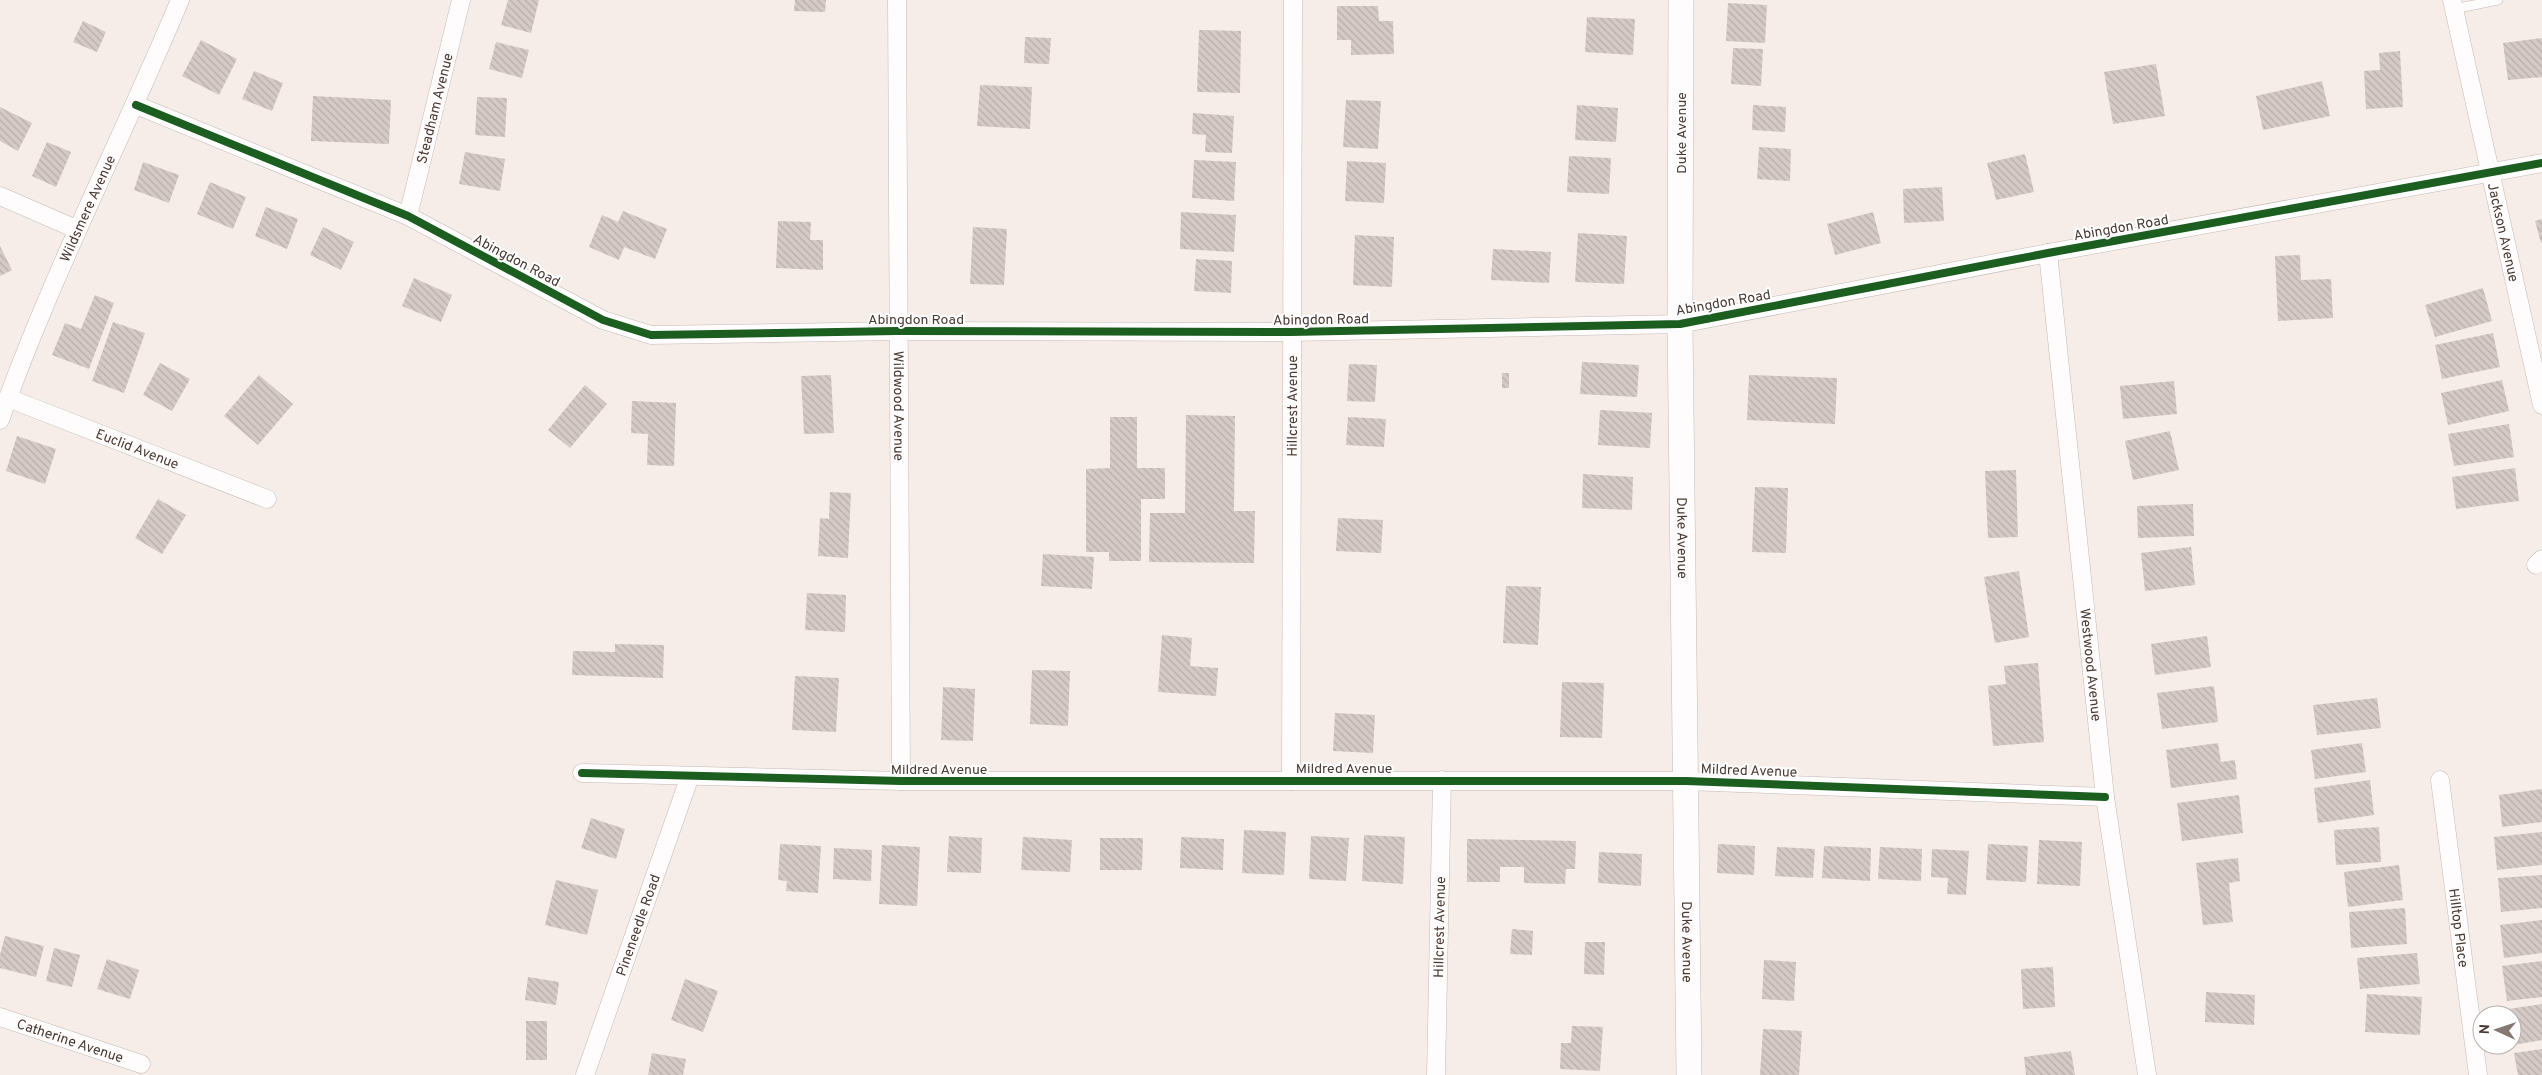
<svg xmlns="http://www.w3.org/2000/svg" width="2542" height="1075" font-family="Overpass,sans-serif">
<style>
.building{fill:url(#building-back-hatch)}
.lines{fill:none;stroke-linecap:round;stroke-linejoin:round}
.lane-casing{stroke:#c4b9b4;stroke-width:10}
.street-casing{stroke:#c4b9b4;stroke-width:19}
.secondary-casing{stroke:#c4b9b4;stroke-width:26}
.lane{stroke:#fefcfc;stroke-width:9}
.street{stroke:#fefcfc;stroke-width:18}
.secondary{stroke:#fefcfc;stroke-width:25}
.cycleway-casing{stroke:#fff;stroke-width:11}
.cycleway{stroke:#1b5e20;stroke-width:8}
.labels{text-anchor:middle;stroke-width:4;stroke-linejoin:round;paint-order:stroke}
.street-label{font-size:14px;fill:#493932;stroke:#fff}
</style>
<defs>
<pattern id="building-back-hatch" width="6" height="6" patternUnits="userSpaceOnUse" patternTransform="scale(1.25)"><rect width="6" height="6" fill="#d5cac5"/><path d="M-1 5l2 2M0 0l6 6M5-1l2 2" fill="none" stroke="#b8aeaa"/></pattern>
</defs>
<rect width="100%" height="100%" fill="#f6ede9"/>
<path class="building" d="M508,0H539L531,33L501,25Z
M795,0H826L825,12L794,11Z
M1728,3L1767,5L1765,43L1726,41Z
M1337,6H1378L1379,21H1393L1394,54L1351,55V40H1337Z
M1587,17L1635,19L1633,55L1585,52Z
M83,21L106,32L97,52L73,42Z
M1199,30L1241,31L1240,93L1197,92Z
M1025,37L1051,38L1049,64L1024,63Z
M2542,38V77L2508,80L2503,43Z
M201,40L237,59L219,95L182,76Z
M496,42L529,50L522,78L489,69Z
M1733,48L1763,49L1761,86L1731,84Z
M2400,51L2403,107L2366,109L2364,71L2380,70L2379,53Z
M2156,64L2165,116L2113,124L2104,72Z
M254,71L283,83L272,111L242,99Z
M2322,81L2330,116L2263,130L2256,96Z
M980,85L1032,87L1030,129L977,126Z
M313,96L391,100L389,144L311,141Z
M477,97L507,98L505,137L475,135Z
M1346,100L1381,101L1378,149L1343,147Z
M1577,105L1618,108L1616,142L1575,140Z
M1753,105L1786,107L1785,132L1752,130Z
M0,107L32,123L18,151L0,141Z
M1193,113L1234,116L1232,153L1205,152L1206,135L1192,134Z
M47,142L71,152L56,187L32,176Z
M1759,147L1791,149L1790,181L1757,179Z
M465,152L505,159L500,191L459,184Z
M2025,154L2034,192L1996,200L1987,163Z
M1569,156L1611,158L1609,194L1567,192Z
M1194,160L1236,162L1234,201L1192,198Z
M1347,161L1386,163L1384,203L1345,201Z
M143,162L179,175L169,203L134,190Z
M210,182L246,197L233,229L197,214Z
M1942,187L1944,221L1904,223L1903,189Z
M266,207L298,219L287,249L255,236Z
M623,211L667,229L655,259L624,247L619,260L589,247L602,215L618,222Z
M1181,212L1236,215L1234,252L1180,249Z
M1873,212L1881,243L1835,255L1827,224Z
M2542,219V243H2541L2535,221Z
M778,221L811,222L810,240H823V270L776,268Z
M323,227L354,242L341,270L310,255Z
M973,227L1007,229L1004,285L970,284Z
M1578,233L1627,236L1624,284L1575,282Z
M1355,235L1394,237L1392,287L1353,285Z
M0,246L12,270L0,276Z
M1493,249L1551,252L1549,283L1491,280Z
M2300,255L2301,280L2331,279L2333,318L2278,321L2275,256Z
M1196,259L1232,261L1231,293L1194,291Z
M414,278L452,295L441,322L402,306Z
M2483,288L2492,321L2435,337L2425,305Z
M95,295L114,303L89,369L52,355L65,323L81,329Z
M113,322L145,333L124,393L92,381Z
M2493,333L2500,367L2442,379L2435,345Z
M1582,362L1639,365L1637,397L1580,394Z
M160,363L190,379L172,411L143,395Z
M1349,364L1377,365L1375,402L1347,401Z
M1502,373H1509V388H1502Z
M259,375L293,404L258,445L224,416Z
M831,375L834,433L804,434L801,376Z
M1749,375L1837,378L1835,424L1747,420Z
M2502,380L2509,411L2448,425L2441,393Z
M2174,381L2177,414L2123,419L2120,386Z
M585,385L607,404L570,448L548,430Z
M632,401L676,403L674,466L647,465L648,434L631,433Z
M1600,410L1652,413L1650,448L1598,445Z
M1186,415L1235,416L1234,511H1255L1254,563L1149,562L1150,513H1185Z
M1110,417H1137V468H1165V499H1141V561H1109V552H1086V469L1110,468Z
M1348,417L1386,419L1384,447L1346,445Z
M2509,424L2514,457L2454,466L2448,434Z
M2170,431L2179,470L2133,480L2125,441Z
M17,436L56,449L45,484L6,471Z
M2515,468L2519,501L2456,509L2452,477Z
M2016,470L2018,537L1988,538L1985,471Z
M1583,474L1633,477L1632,510L1582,508Z
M1755,487L1788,488L1786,553L1752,552Z
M830,492L851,493L848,558L818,556L820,518L829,519Z
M158,499L186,515L162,554L135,538Z
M2193,504L2194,536L2138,538L2137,506Z
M1338,518L1383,520L1381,553L1336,551Z
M2191,547L2195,585L2145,591L2141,553Z
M1043,554L1094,557L1092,589L1041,586Z
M2019,571L2029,637L1995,643L1984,577Z
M1506,586L1541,587L1538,645L1503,643Z
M807,593L846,595L845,632L805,630Z
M1162,635L1192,638L1190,666L1218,668L1216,696L1158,692Z
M2207,636L2211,667L2155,675L2151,644Z
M615,644L664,645L663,678L572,675L573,651L615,652Z
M2038,663L2044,742L1993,746L1988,686L2006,684L2004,666Z
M1032,670L1070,671L1068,726L1030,724Z
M795,676L839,678L836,732L792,730Z
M1562,682L1604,683L1602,738L1560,737Z
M2214,686L2218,722L2162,729L2157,693Z
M943,687L975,689L973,741L941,740Z
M2377,698L2381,728L2317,735L2313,705Z
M1335,713L1375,715L1373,753L1333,751Z
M2218,743L2221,762L2235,760L2237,779L2171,788L2166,750Z
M2362,743L2366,772L2315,779L2311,750Z
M2370,780L2374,815L2318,823L2314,788Z
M2542,789V822L2502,827L2499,795Z
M2239,795L2243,833L2182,841L2177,803Z
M591,818L625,829L616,859L581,848Z
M2379,827L2381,862L2336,865L2334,830Z
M1244,830L1286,832L1284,875L1242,873Z
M2542,832V865L2497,870L2494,837Z
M1364,835L1405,837L1403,884L1362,881Z
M949,836L982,838L981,873L947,872Z
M1311,836L1349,838L1346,881L1309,879Z
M1023,837L1072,840L1070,872L1021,870Z
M1181,837L1224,839L1223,870L1180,868Z
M1100,838H1143L1142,870H1100Z
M1467,839L1576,841L1575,869H1566L1565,884L1524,883V867H1500V882H1467Z
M2039,840L2082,842L2080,886L2037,884Z
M780,844L821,846L818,893L786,891L787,881L778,880Z
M1718,844L1755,846L1754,875L1717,873Z
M1988,844L2028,846L2026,882L1986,880Z
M882,845L920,847L917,906L879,904Z
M1824,846L1871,848L1870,881L1822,878Z
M1777,847L1815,849L1813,878L1775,876Z
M1880,847L1922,849L1921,881L1878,879Z
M834,848L872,850L871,881L833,879Z
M1932,849L1969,851L1966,895L1947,894L1948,878L1931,877Z
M1599,852L1642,854L1641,886L1598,883Z
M2238,858L2240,881L2229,883L2233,922L2203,925L2196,863Z
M2399,865L2403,900L2348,907L2344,872Z
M2542,875V908L2501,912L2498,878Z
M556,880L598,890L587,935L545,925Z
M2405,908L2407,944L2351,948L2349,912Z
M2542,920V953L2504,958L2500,925Z
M1512,929L1533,931L1532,955L1510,954Z
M5,936L44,946L36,977L0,968V955Z
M1585,942H1605L1604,975L1584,974Z
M54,948L80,955L72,987L46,981Z
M2417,953L2420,984L2360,989L2357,958Z
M107,959L139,970L130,999L97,989Z
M1764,960L1796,962L1794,1001L1762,999Z
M2542,961V997L2507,1001L2502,966Z
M2053,967L2055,1007L2023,1009L2021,969Z
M528,977L559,982L556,1005L525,1000Z
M685,979L718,991L703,1032L671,1020Z
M2206,992L2255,995L2254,1025L2205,1022Z
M2367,994L2422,997L2420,1035L2365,1032Z
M2542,1004V1040L2513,1045L2512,1015H2509L2508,1009Z
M526,1021H547V1060H526Z
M1572,1026L1603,1027L1600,1071L1560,1069L1561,1043H1571Z
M1763,1029L1802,1031L1799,1075H1760Z
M2542,1049V1075H2518L2514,1053Z
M2071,1051L2075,1075H2026L2024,1057Z
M652,1053L686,1059L683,1075H648Z"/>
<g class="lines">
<defs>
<path id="lane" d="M2454,9L2498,0"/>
<g id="street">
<path id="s1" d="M897,0L901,781"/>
<path id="s2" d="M2452,0L2542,405"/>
<path d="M136,105L408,216L603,320L651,335L897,331L1291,332L1680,324L2048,253L2542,163"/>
<path d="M0,196L76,229"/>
<path id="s3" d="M408,216L461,0"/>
<path id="s4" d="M2048,253L2105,797L2147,1075"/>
<path id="s5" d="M8,398L267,499"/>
<path id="s6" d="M0,420C51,276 121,141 180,0"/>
<path d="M2536,565L2542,559"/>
<path d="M582,773L901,781H1686L2105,797"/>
<path id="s7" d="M2440,780L2478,1075"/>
<path id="s8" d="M1291,781L1293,0"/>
<path id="s9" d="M0,1017L141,1064"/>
<path id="s10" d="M585,1075L690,776"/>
<path id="s11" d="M1436,1075L1442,780"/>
</g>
<g id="secondary">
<path id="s12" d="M1681,0L1680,324L1689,1075"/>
</g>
</defs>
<use href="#lane" class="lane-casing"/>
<use href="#street" class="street-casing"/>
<use href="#secondary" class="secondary-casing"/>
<use href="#lane" class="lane"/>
<use href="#street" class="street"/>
<use href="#secondary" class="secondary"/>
<defs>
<path id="cycleway" d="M136,105L408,216L603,320L651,335L897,331L1291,332L1680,324L2048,253L2542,163
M582,773L901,781H1686L2105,797"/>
</defs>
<use href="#cycleway" class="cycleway-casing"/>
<use href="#cycleway" class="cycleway"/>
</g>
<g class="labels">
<g class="street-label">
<text dy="5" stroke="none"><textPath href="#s3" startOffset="111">Steadham Avenue</textPath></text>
<text transform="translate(1681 133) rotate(-90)" y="5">Duke Avenue</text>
<text dy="5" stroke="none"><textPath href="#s6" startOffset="229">Wildsmere Avenue</textPath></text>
<text transform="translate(2121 227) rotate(-10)" y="5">Abingdon Road</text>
<text dy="5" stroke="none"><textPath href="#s2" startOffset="238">Jackson Avenue</textPath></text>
<text transform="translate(517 260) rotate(28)" y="5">Abingdon Road</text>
<text transform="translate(1723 302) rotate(-10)" y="5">Abingdon Road</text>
<text x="916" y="324">Abingdon Road</text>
<text transform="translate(1321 319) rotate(-1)" y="5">Abingdon Road</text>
<text dy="5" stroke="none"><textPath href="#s1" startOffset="406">Wildwood Avenue</textPath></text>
<text dy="5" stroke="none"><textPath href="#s8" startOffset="375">Hillcrest Avenue</textPath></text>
<text dy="5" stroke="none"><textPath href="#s5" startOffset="139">Euclid Avenue</textPath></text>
<text dy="5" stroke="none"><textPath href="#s12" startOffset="538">Duke Avenue</textPath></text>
<text dy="5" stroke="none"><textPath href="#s4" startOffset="414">Westwood Avenue</textPath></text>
<text x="1344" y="773">Mildred Avenue</text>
<text x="939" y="774">Mildred Avenue</text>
<text transform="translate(1749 770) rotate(2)" y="5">Mildred Avenue</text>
<text dy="5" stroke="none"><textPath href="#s10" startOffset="159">Pineneedle Road</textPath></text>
<text dy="5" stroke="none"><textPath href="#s11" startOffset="148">Hillcrest Avenue</textPath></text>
<text dy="5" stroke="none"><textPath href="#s7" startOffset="149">Hilltop Place</textPath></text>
<text dy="5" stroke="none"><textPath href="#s12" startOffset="942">Duke Avenue</textPath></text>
<text dy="5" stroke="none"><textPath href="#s9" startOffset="74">Catherine Avenue</textPath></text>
</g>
</g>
<g transform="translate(2497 1030) rotate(273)"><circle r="24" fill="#ffffff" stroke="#b6b0ad"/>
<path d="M0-4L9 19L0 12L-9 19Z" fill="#867872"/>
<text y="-8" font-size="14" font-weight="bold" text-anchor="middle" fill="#493932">N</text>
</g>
</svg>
